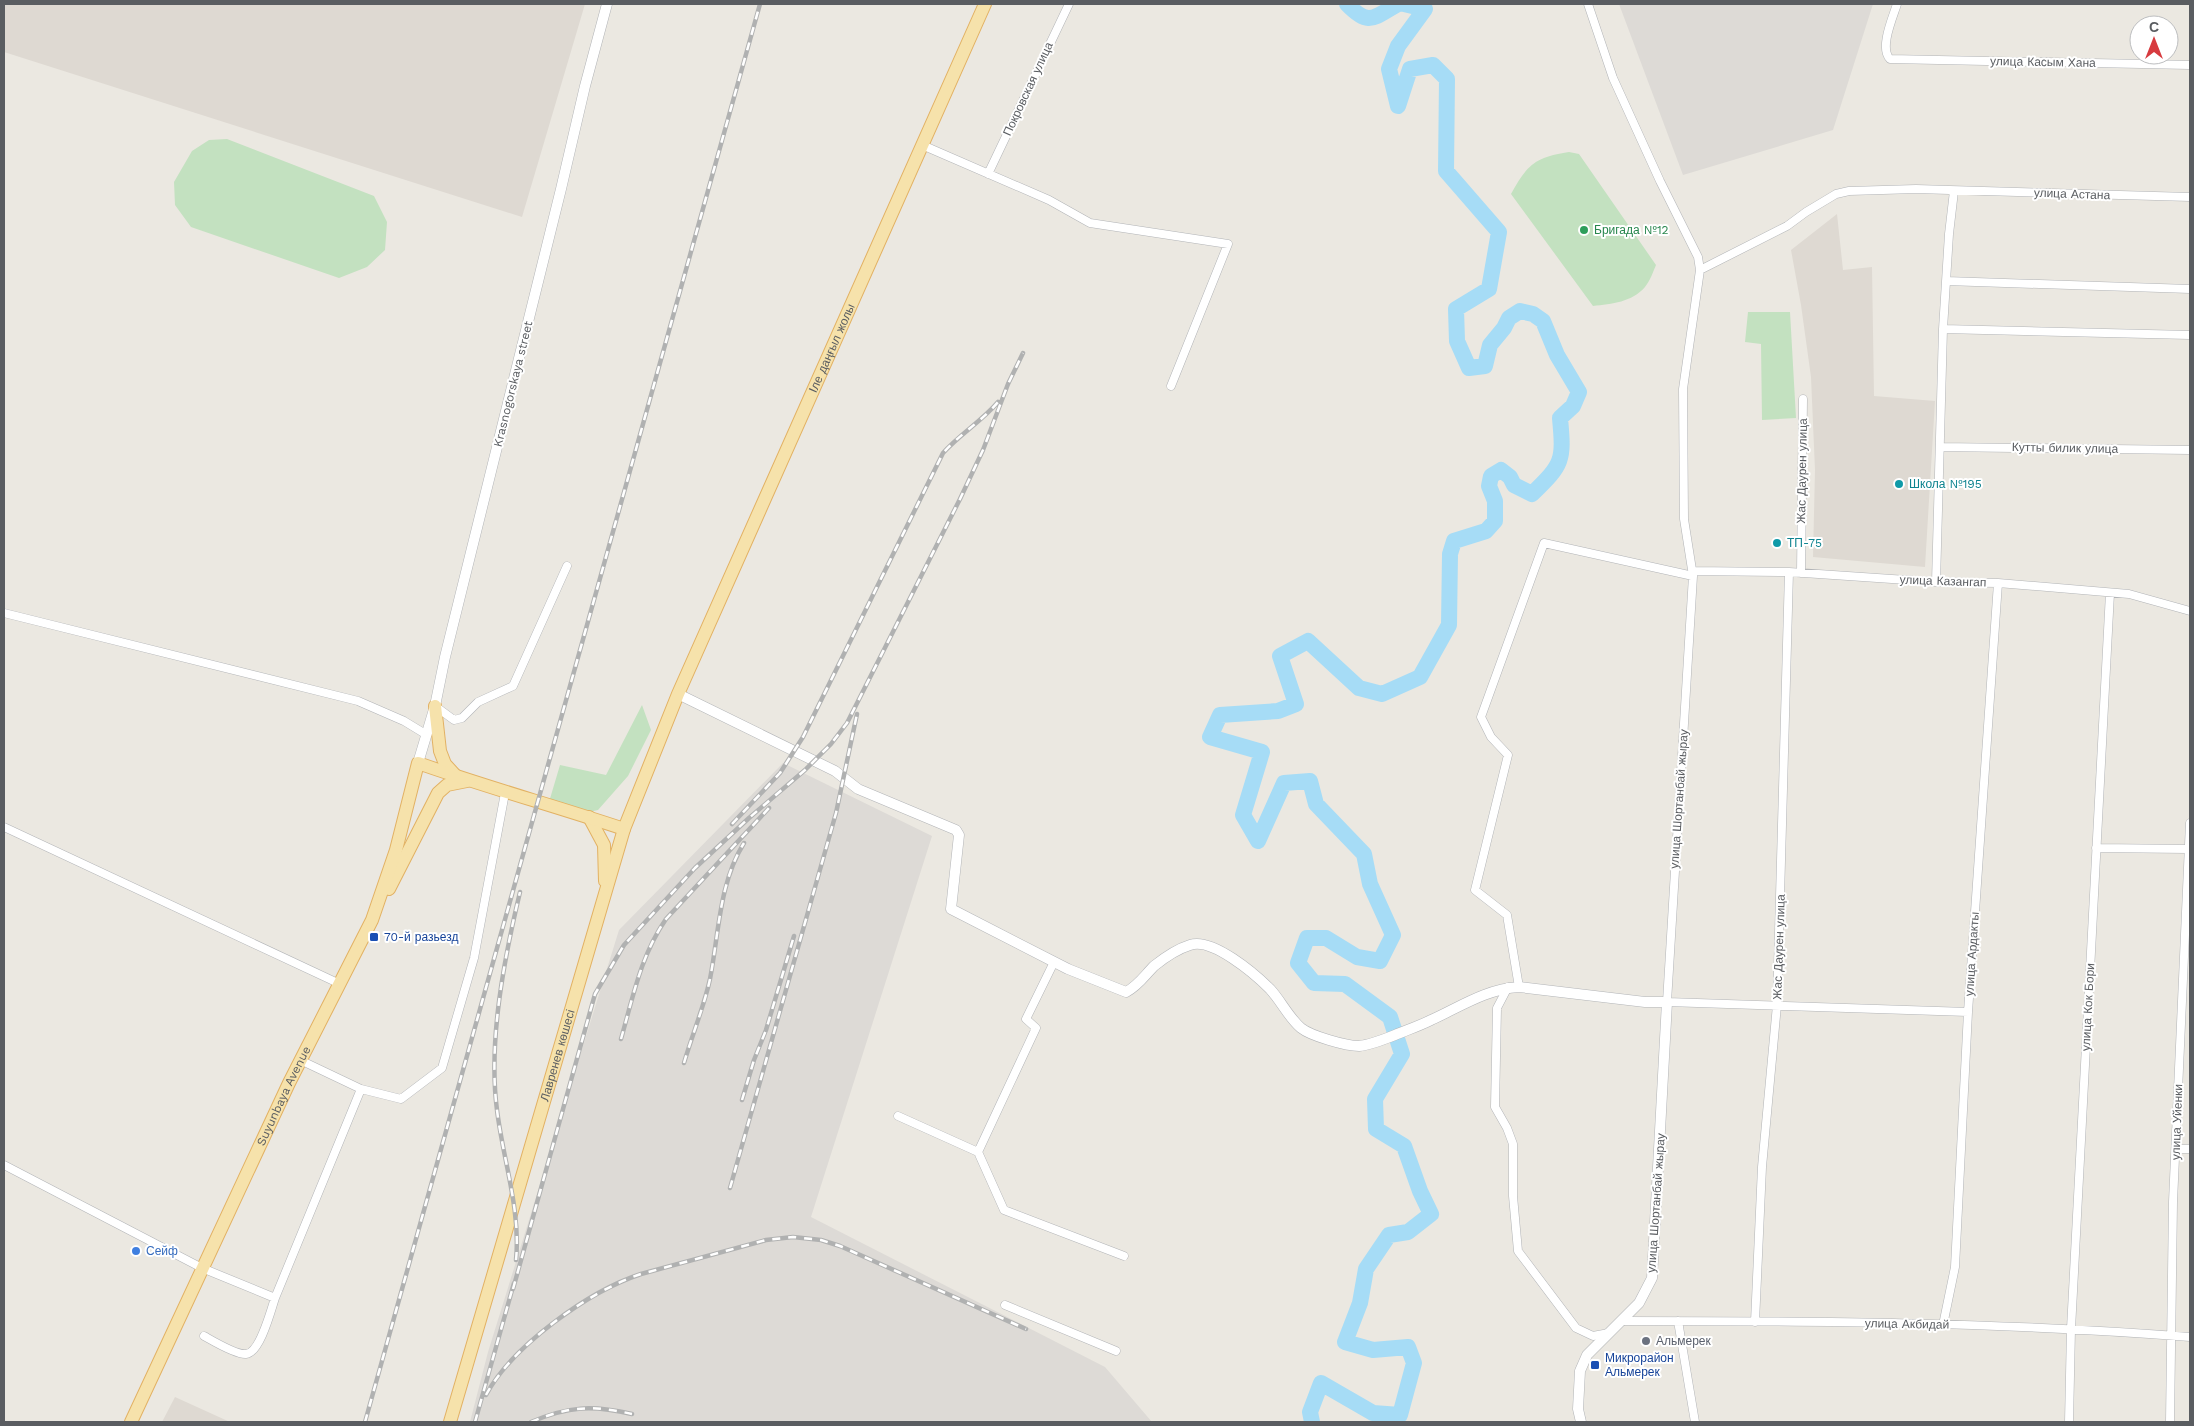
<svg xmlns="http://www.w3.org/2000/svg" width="2194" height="1426" font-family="'Work Sans',sans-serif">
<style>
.industrial{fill:#dddad6}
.education{fill:#ded9d2}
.green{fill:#c3e1c0}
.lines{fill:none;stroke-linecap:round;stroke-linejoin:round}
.river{stroke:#a6dcf6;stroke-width:16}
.minor-casing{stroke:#b2b4b7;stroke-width:9}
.tertiary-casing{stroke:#b2b4b7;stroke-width:11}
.primary-casing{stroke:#e2b163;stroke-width:14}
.minor{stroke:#fff;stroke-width:8}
.tertiary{stroke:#fff;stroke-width:10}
.primary{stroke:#f6e2ab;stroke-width:12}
.rail-casing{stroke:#b0b1b1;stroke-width:4.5}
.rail{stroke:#fff;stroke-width:2.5;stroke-dasharray:8;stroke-linecap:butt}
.leisure-dot{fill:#2e9e5b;stroke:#fff;stroke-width:2}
.culture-dot{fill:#0f9aa8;stroke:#fff;stroke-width:2}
.transit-dot{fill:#1a4fb4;stroke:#fff;stroke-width:2}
.shop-dot{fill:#3f7fe0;stroke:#fff;stroke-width:2}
.worship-dot{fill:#6b7280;stroke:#fff;stroke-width:2}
.labels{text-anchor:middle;stroke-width:4;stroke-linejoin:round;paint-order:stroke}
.street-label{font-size:12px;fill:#5a5d61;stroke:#fff}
.leisure-label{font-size:12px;fill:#27864d;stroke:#fff;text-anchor:start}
.culture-label{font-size:12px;fill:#0d838f;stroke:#fff;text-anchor:start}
.transit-label{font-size:12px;fill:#164399;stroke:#fff;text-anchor:start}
.shop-label{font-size:12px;fill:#366cbe;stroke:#fff;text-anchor:start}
.worship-label{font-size:12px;fill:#5b616d;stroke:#fff;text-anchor:start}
</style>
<rect width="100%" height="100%" fill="#ebe8e1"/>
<path class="industrial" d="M1619,4H1873L1833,130L1683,175Z
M783,763L932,836L811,1217L1105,1367L1152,1422H470L488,1352L619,930Z"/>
<path class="education" d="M4,4H585L522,217L4,52Z
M1837,214L1843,270L1872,267L1874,396L1935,401L1925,567L1813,557L1815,470L1811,377L1801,305L1791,250Z
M175,1397L230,1422H162Z"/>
<path class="green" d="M227,139L374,196L387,222L385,250L367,267L339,278L191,227L175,205L174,182L192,151L209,140Z
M1569,152L1579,154L1656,265C1653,272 1650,281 1645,287C1632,302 1612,304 1593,306L1511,194C1527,165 1535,157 1569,152Z
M1748,312H1790L1796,418L1762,420L1761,344L1745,342Z
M642,705L651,730L628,776L598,810L589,812L549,802L560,765L606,775Z"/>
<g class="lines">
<path class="river" d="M1347,4C1369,27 1373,18 1398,4
M1312,1422L1310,1412L1321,1383L1373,1413L1400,1415L1414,1363L1408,1347L1373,1350L1345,1342L1360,1303L1366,1269L1389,1235L1408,1232L1431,1214L1420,1191L1404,1146L1376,1129L1375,1099L1402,1054L1390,1017L1345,984L1314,983L1298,963L1307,938H1326L1357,957L1380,961L1393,935L1370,884L1364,854L1316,804L1310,781L1284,783L1258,841L1243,815L1262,752L1210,737L1220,715L1278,711L1296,704L1280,656L1308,641L1359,688L1382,694L1420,677L1449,625L1450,554L1454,541L1486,531L1495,521V501L1489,486L1491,476L1501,470L1510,477L1514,485L1532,494C1563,464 1564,461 1560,418L1573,406L1579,392L1557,355L1543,321L1533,314L1520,311L1509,318L1504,328L1490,345L1485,366L1469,368L1457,341L1456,309L1489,289L1499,232L1446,171L1447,79L1433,65L1410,69L1398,106L1389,69L1398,46L1425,9L1404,4"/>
<defs>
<path id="minor" d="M1588,4L1613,78L1660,181L1698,257L1700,270L1683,389L1684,519L1693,576L1667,1002L1968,1012
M1897,4C1893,17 1879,48 1890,59L2190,65
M922,145L1049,200L1090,223L1228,244L1171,386
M988,174L1069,4
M1700,270L1787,226L1806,212L1836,194L1849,191L1916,189L2190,197
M1946,281L2190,289
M1943,329L1949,234L1954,191
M1940,447L2190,450
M1692,571L1789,572L1936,582L1998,583L2129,594L2190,611
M1801,573L1803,399
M1936,582L1943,329L2190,335
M4,613L358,701L404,721L427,735
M435,706L454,720L462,718L478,702L513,686L567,566
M4,827L340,984
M2096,848L2188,849
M1508,987L1497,1008L1495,1107L1507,1128L1513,1144V1196L1518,1251L1576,1328L1593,1336L1609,1333
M1519,987L1507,915L1475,890L1508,755L1491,737L1481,717L1544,543L1693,576
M361,1089L401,1099L442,1068L474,958L505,793
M898,1116L978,1152L1004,1210L1124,1256
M2176,1149H2190
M978,1152L1036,1028L1026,1019L1054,962
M4,1165L202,1268L275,1298L361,1089L300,1060
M1005,1305L1116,1351
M1623,1321C1812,1321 2002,1322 2190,1337
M1678,1321L1695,1422
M1755,1322L1762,1167L1777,1005L1789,572
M1943,1325L1955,1267L1968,1012L1998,583
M204,1336C213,1341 236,1355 246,1354C260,1353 271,1310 275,1298
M2069,1422L2071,1329L2110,593
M2170,1422L2173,1202L2190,823"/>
<path id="tertiary" d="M678,694L835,771L858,789L956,830L959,835L951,909L1068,969L1126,992C1138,986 1145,975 1154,966C1164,958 1177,949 1190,945C1212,937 1255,974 1270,989C1281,1001 1289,1018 1301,1028C1311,1036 1346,1046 1359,1046C1370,1045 1385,1039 1395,1035C1407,1030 1419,1026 1431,1020C1460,1007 1486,989 1519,987L1645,1002H1667L1652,1278L1639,1303L1587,1355L1580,1371L1578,1409L1581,1422
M418,763L435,706L445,657L561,189L585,86L607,4"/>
<g id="primary">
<path d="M435,706L440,751L445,764L456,776"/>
<path d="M589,817L604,845L605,881"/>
<path d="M389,889L438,793L447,785L467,781"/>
<path id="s1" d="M131,1422L289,1083L372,920L396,850L418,763C486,787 555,806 624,829"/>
<path id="s2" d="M450,1422L624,829L678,694L985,4"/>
</g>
</defs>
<use href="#minor" class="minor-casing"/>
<use href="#tertiary" class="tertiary-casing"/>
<use href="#primary" class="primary-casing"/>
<use href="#minor" class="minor"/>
<use href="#tertiary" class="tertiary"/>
<use href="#primary" class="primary"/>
<defs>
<path id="rail" d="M732,824L780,773L803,737L943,453C960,434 982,421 998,402
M621,1039C633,997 641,955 666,919L769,808
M684,1063C692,1035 704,1007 710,979C719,933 719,883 744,843
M742,1100L754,1060L766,1030L794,936
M730,1188L836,813L857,714
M516,1260C521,1210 503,1160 497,1110C488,1042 504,959 520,892
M513,1289L595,994L624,945L695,868L749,818L805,770L831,744L847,723L960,499L983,450L1008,384L1023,353
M486,1395C512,1346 589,1291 641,1274L766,1240L793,1237L821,1240L840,1246L1026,1329
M365,1422L760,4
M475,1422L514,1283
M531,1422C569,1406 592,1405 632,1414"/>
</defs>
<use href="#rail" class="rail-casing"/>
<use href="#rail" class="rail"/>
</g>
<circle class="leisure-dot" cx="1584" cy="230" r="5"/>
<g class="culture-dot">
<circle cx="1899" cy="484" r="5"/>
<circle cx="1777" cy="543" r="5"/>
</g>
<g class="transit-dot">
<rect x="369" y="932" width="10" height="10" rx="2.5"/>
<rect x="1590" y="1360" width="10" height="10" rx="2.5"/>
</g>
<circle class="shop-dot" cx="136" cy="1251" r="5"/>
<circle class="worship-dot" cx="1646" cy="1341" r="5"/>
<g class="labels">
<g class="street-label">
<text transform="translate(2043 62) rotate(1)" y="4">улица Касым Хана</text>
<text transform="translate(1028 89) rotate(-65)" y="4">Покровская улица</text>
<text transform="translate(2072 194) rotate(2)" y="4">улица Астана</text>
<text dy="4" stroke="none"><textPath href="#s2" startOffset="1142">Іле даңғыл жолы</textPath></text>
<text transform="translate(513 384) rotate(-76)" y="4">Krasnogorskaya street</text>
<text transform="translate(2065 448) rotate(1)" y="4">Кутты билик улица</text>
<text transform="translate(1802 471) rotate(-89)" y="4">Жас Даурен улица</text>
<text transform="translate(1943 581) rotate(2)" y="4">улица Казангап</text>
<text transform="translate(1679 799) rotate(-86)" y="4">улица Шортанбай жырау</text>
<text transform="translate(1779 947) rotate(-88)" y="4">Жас Даурен улица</text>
<text transform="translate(1972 954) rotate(-86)" y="4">улица Ардакты</text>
<text transform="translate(2088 1007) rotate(-87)" y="4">улица Кок Бори</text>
<text dy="4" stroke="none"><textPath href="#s2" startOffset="382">Лавренев көшесі</textPath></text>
<text dy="4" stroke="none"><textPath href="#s1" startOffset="360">Suyunbaya Avenue</textPath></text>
<text transform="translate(2177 1122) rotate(-88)" y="4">улица Уйенки</text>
<text transform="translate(1656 1203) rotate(-86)" y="4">улица Шортанбай жырау</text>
<text transform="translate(1907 1324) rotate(1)" y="4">улица Акбидай</text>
</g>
<g class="leisure-label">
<text x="1594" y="234">Бригада №12</text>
</g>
<g class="culture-label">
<text x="1909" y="488">Школа №195</text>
<text x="1787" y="547">ТП-75</text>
</g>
<g class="transit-label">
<text x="384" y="941">70-й разьезд</text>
<text x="1605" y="1362">Микрорайон<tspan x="1605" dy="14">Альмерек</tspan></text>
</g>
<g class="shop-label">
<text x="146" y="1255">Сейф</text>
</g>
<g class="worship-label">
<text x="1656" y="1345">Альмерек</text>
</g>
</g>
<rect width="2194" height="1426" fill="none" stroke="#5a5d61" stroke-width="10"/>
<g transform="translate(2154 40)"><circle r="24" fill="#ffffff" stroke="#bdbec0"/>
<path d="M0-4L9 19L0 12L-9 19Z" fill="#d73b3f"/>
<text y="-8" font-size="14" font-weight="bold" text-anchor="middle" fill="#5a5d61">С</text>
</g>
</svg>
